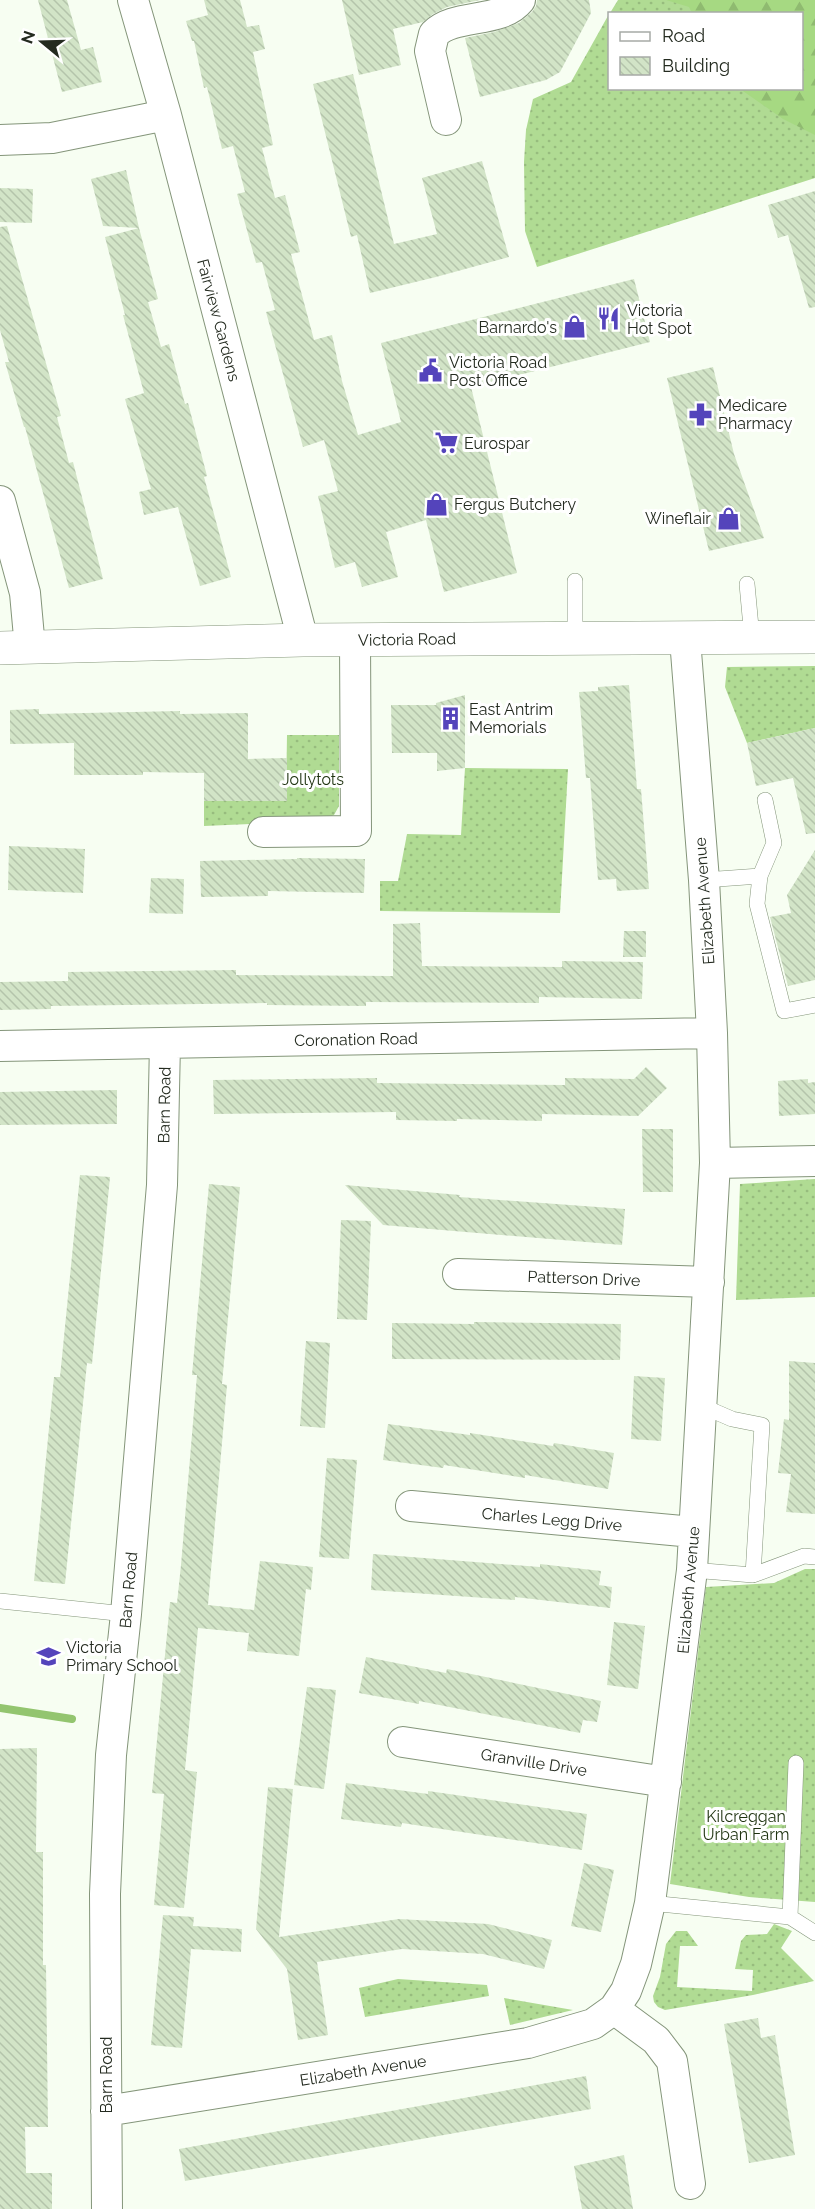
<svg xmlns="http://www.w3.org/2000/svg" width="815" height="2209" font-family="Raleway,sans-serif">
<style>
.grass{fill:url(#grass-dots)}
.forest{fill:url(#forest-firs)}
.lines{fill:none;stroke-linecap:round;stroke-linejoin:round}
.stream{stroke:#93c56f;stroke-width:8}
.building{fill:url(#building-back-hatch)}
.service-casing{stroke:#84957a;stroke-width:16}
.minor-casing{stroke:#84957a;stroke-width:32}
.tertiary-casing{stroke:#84957a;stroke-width:34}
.service{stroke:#fff;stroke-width:15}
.minor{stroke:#fff;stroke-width:30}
.tertiary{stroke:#fff;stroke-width:33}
.labels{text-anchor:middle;stroke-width:6;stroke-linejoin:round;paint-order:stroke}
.poi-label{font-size:16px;fill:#242b20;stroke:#fff;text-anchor:start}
.street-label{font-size:16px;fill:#242b20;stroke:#fff}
.park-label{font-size:16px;fill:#1e320f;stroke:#fff}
</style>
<defs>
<pattern id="grass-dots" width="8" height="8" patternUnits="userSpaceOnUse" patternTransform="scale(1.5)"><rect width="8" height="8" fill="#b0db93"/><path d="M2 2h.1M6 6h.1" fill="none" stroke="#97bc7e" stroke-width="1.8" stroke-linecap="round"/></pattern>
<pattern id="forest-firs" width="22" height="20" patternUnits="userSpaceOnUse" patternTransform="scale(1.5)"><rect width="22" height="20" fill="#a6d982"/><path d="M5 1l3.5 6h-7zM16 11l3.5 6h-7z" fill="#8fba70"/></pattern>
<pattern id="building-back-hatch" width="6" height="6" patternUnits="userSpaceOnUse" patternTransform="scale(1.5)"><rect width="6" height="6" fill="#d2e4c7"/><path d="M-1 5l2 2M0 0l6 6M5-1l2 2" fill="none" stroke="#b4c4ab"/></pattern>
</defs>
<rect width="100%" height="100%" fill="#f7fef2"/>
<path class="grass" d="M618,0H815V178L537,267L525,231L524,162L526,130L533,99L571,82L609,14L610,88H802V14L610,13Z
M815,666V728L747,743L725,687L727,667Z
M287,735H339V806L334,815L321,821L204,826V801H286Z
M465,768L568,769L560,913L380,911V881H398L407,834L461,835Z
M815,1179V1297L736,1300L740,1184Z
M805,1569H815V1902L749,1897L670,1884L706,1587L774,1583Z
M774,1924L792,1931L781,1948L814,1981L753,1995L665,2010L658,2007L654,2002L653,1996L660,1977L666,1944L676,1931H687L698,1946H680L677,1987L752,1991L753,1970L735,1969L741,1941L746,1935L767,1934Z
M398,1979L487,1985L489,1996L365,2017L359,1988Z
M504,1998L573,2010L510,2025Z"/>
<path class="forest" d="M666,0H815V135L783,119L740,89L802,88V14L692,13L689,7Z"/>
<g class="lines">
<path class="stream" d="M0,1708L72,1719"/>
</g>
<path class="building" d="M38,0H67L81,50L93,47L102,82L62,92Z
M204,0H240L247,27L259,25L265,49L253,52L273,145L262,148L275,198L285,195L300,252L291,254L314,340L332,335L342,381L358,435L401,422L381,343L634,279L650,342L471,387L517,573L444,592L426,520L386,532L398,577L362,587L355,562L335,568L318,496L338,491L324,440L303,447L266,312L275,310L262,262L256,263L237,194L245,192L233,146L222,149L207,87L204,88L194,41H192L186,21L208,15Z
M342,0H480L447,7L433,14L423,22L393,29L401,65L359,75Z
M537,0H589L591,13L560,72L546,80L480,97L465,38L494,32L519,23L532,12L536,6Z
M353,74L394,244L437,234L422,178L482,161L509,257L436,277L370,293L357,235L351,237L313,84Z
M126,170L139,228L103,226L91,179Z
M0,188L33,189L32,223L0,222Z
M815,191V307L809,308L788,235L778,238L768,205Z
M7,226L61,416L57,417L69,463L73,462L103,579L69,588L25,427H24L5,362H9L0,330V227Z
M139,228L158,299L148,302L161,347L169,344L185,404L188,403L207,476L204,477L231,577L200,586L178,507L144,515L139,492L151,489L125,399L144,393L123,315H125L105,237Z
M713,367L734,454L764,538L709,551L667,378Z
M629,685L637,789H641L649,889L617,891L616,879L598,880L590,778H586L579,692L598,691V687Z
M465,695V768L437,771V753H392L391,705H436V703Z
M39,709V714L180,711V714L248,713V759L287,758V801H204V773L143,772V775H74V743L10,744V710Z
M815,728V833L806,834L793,778L756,786L747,743Z
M9,846L85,849L83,893L8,890Z
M815,850V980L788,986L770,917L791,913L787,895Z
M297,858L365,859L364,893L268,891V896L201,897L200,861L297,859Z
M151,878L184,879L183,914L149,913Z
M420,923L422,966L562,967V961L643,962L642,999L539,997V1003L366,1002V1006L267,1005V1003L51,1006V1009L0,1010V982L68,981V972L236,970V975L393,976V924Z
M624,931H646V957H623Z
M646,1067L667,1088L638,1116L542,1114V1121L457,1119V1121L396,1120V1112L214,1114L213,1080L377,1078V1083L565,1085V1078L634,1079Z
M808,1079V1083L815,1082V1114L779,1116L778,1081Z
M117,1090V1124L0,1125V1092Z
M642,1129H673V1192H643Z
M80,1175L110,1177L92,1364L87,1363L65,1584L34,1581L54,1377H60Z
M209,1184L240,1187L222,1384L227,1385L208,1605L254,1610L260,1561L313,1567L311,1590L306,1589L299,1656L247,1651L249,1633L198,1628L185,1770L197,1772L184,1908L154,1905L164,1794L152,1793L170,1602L177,1603L181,1565L197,1375H192Z
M345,1185L460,1195L459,1197L625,1209L622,1245L383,1225Z
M341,1220L371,1221L367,1320L337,1319Z
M474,1322L621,1324L620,1360L392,1359V1323L474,1324Z
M306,1341L330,1343L325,1428L300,1426Z
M789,1361L815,1363V1514L786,1512L791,1474L778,1473L784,1419L789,1420Z
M634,1376L665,1378L661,1441L631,1439Z
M388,1424L470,1435V1433L553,1446L554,1443L614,1453L608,1489L525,1475V1478L444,1465L443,1468L383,1460Z
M327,1458L357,1460L349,1559L319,1557Z
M373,1554L540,1567V1564L601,1571L599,1585L612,1587L610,1608L515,1597V1600L371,1590Z
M614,1622L645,1626L638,1689L607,1685Z
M366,1657L446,1673L447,1669L601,1701L597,1722L583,1720L580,1733L419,1701V1704L359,1693Z
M307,1687L336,1690L324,1789L294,1785Z
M37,1748L36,1852H43V1965H46L48,2127H25L26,2173H52V2209H0V1749Z
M346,1783L428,1794V1791L587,1814L582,1850L402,1823L401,1827L341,1819Z
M268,1787L293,1789L279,1937L399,1919L488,1924L552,1940L544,1969L483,1954L402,1949L317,1962L328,2035L298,2040L287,1969L256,1929Z
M584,1863L614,1870L601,1932L571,1926Z
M163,1915L194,1917L193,1926L242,1929L241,1952L191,1949L182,2048L151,2045Z
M758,2018L761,2038L775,2035L795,2155L749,2163L724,2024Z
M586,2076L591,2109L185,2181L179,2149Z
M624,2155L633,2209H582L574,2166Z"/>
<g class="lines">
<defs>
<path id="service" d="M575,581V637
M747,584L752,638
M765,800L774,843L760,876L757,904L784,1011L815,1005
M704,880L760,876
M702,1406L732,1419L762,1425L753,1575
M692,1570L753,1575L804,1556L815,1557
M0,1601L126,1614
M650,1903L790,1917L815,1933
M790,1917L796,1763"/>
<path id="minor" d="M133,0L166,115L303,640
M446,120L430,51L434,34C454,13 501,24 520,0
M0,140L52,138L166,115
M0,501L25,593L30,648
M263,832L356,831L355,639
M0,1046L712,1033
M715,1163L815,1161
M458,1274L709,1282
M411,1506L693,1532
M403,1742L666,1782
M614,2009L656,2040L672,2061L690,2184
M106,2111L528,2043L593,2024L614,2009L626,1991L636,1964L650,1903L692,1570L715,1163L712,1033L704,880L685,639
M107,2209L105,1894L111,1755L126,1614L162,1185L165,1043"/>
<path id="tertiary" d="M0,648L303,640L815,637"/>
</defs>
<use href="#service" class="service-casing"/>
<use href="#minor" class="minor-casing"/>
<use href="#tertiary" class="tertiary-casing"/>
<use href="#service" class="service"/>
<use href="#minor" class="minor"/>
<use href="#tertiary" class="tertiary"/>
</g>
<defs>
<symbol id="restaurant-bare" viewBox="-9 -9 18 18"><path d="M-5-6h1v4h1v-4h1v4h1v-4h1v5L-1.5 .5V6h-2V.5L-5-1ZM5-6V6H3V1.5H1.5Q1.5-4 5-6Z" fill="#5444bb" stroke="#fff" stroke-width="2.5" paint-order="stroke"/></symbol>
<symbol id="shop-bare" viewBox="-9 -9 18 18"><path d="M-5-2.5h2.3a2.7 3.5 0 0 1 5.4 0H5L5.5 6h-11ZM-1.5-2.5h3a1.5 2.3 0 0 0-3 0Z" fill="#5444bb" stroke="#fff" stroke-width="2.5" paint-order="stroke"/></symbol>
<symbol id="civic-bare" viewBox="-9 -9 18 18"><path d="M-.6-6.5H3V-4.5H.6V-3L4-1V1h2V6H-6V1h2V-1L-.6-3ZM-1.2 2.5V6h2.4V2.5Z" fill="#5444bb" stroke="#fff" stroke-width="2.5" paint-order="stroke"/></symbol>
<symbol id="pharmacy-bare" viewBox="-9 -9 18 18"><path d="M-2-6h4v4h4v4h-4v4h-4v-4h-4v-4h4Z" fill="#5444bb" stroke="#fff" stroke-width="2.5" paint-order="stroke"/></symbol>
<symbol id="supermarket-bare" viewBox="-9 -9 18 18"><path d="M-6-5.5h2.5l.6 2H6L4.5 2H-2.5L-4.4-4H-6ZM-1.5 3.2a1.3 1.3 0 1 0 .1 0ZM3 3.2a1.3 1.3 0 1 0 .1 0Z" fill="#5444bb" stroke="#fff" stroke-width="2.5" paint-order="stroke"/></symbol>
<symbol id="building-bare" viewBox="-9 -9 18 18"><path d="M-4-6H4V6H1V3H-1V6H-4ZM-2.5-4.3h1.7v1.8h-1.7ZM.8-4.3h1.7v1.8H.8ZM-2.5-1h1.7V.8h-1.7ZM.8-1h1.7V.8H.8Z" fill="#5444bb" stroke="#fff" stroke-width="2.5" paint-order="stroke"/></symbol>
<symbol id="school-bare" viewBox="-9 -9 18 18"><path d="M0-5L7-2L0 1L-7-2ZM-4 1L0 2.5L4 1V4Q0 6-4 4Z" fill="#5444bb" stroke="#fff" stroke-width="2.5" paint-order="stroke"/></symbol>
</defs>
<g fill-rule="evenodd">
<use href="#restaurant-bare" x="592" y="302" width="33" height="33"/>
<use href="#shop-bare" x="558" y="310" width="33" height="33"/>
<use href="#civic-bare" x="414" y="354" width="33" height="33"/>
<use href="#pharmacy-bare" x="684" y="398" width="33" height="33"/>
<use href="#supermarket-bare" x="430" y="426" width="33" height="33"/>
<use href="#shop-bare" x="420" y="488" width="33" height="33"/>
<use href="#shop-bare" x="712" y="502" width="33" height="33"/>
<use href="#building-bare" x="434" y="702" width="33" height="33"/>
<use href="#school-bare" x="32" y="1640" width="33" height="33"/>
</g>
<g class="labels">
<g class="poi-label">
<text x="627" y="316">Victoria<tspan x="627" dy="18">Hot Spot</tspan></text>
<text x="557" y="333" text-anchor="end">Barnardo's</text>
<text x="449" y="368">Victoria Road<tspan x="449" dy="18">Post Office</tspan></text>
<text x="718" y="411">Medicare<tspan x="718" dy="18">Pharmacy</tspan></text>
<text x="464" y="449">Eurospar</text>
<text x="454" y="510">Fergus Butchery</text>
<text x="711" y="524" text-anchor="end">Wineflair</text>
<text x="469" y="715">East Antrim<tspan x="469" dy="18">Memorials</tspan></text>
<text x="66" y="1653">Victoria<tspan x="66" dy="18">Primary School</tspan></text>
</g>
<g class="street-label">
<text transform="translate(219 320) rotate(75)" y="6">Fairview Gardens</text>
<text transform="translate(407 639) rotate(-1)" y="6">Victoria Road</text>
<text transform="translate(704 901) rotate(-94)" y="6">Elizabeth Avenue</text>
<text transform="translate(356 1039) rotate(-1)" y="6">Coronation Road</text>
<text transform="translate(164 1105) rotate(-89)" y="6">Barn Road</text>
<text transform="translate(584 1278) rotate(2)" y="6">Patterson Drive</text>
<text transform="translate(552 1519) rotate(5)" y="6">Charles Legg Drive</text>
<text transform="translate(128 1590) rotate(-85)" y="6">Barn Road</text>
<text transform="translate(688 1590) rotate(-85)" y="6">Elizabeth Avenue</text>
<text transform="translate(534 1762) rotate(9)" y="6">Granville Drive</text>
<text transform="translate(363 2070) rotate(-9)" y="6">Elizabeth Avenue</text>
<text transform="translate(106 2075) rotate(-90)" y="6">Barn Road</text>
</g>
<g class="park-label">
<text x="313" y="785">Jollytots</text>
<text x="746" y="1822">Kilcreggan<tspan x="746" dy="18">Urban Farm</tspan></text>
</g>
</g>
<rect x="608" y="12" width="195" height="78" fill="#ffffff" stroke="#a7aaa6" stroke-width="1.5"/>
<rect x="620" y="32" width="30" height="9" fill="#ffffff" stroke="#a7aaa6" stroke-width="1.5"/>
<text x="662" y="42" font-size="18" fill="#242b20">Road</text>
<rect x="620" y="57" width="30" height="18" fill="url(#building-back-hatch)" stroke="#a7aaa6" stroke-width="1.5"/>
<text x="662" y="72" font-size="18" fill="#242b20">Building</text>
<g transform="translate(42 42) rotate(289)" stroke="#ffffff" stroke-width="4.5" paint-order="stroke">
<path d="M0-4.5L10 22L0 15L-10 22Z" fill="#242b20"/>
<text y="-9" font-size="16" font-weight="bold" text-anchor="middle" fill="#242b20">N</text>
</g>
</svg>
